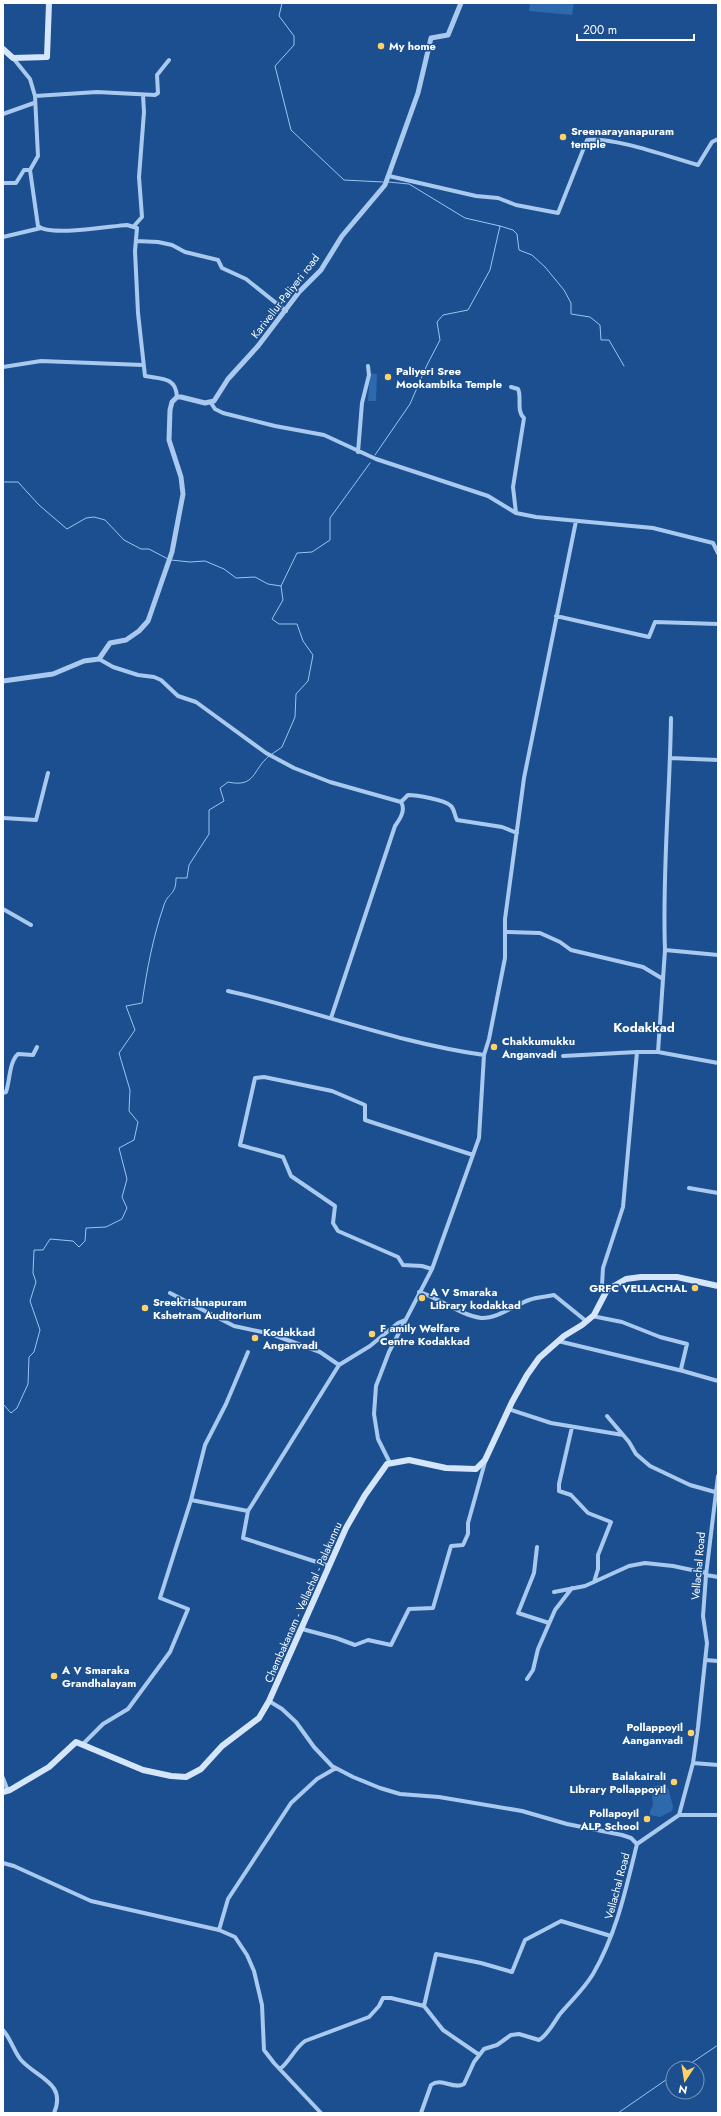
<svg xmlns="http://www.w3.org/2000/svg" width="721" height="2116" font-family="Jost,sans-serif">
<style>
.green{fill:#2e69ad}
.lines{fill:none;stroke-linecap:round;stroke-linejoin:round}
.stream{stroke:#9cc4f0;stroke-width:1}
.minor{stroke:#a9c9ee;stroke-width:4}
.tertiary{stroke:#a9c9ee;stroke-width:5}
.secondary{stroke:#d6e6fa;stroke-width:6}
.poi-dot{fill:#ffd166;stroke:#1b4f8f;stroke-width:1.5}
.labels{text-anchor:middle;stroke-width:3;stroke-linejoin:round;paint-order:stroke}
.poi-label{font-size:11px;font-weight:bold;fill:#fff;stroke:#1b4f8f;text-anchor:start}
.street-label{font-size:11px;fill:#fff;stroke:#1b4f8f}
.quarter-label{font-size:13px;font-weight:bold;fill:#fff;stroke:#1b4f8f}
</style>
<rect width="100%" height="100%" fill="#1b4f8f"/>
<path class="green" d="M530,3H574L572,15L529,11Z
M370,373L377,374L376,401H368Z
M660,1785L668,1788L673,1806L672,1811L660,1817L650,1815V1811L653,1805L652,1793L654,1786Z"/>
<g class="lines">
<path class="stream" d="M282,3L279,16L294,36V45L275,66L291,130L344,180L383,182
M500,226L513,230L517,234L519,250L532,255L545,267L564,290L571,303V314L590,317L600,325L601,340H609L624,366
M375,455L410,404L427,365L440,340L437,322L443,315L468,310L490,270L500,226L465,218L409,184L388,182
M3,482H18L39,505L67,529L86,518L94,517L105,520L124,540L141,549H149L168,559
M171,560L190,562L205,561L224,569L236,578L255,577L268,584L281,586
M272,754L282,747L295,717L296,694L308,681L313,655L303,641L297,624H279L272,619L283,600L281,586L297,553L312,552L330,540V518L370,463
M3,1404L11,1413L17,1408L28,1384L29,1357L34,1352L40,1330L30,1301L36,1282L33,1273L34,1250H43L50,1239L73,1241L79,1247L85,1241L86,1228L106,1227L122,1219L127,1208L122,1197L127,1179L119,1148L134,1140L138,1122L129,1111L130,1090L119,1053L135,1030L126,1006L142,1003C147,969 153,937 164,905C168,892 176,896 176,878H187L189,865L209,834V810L224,801L220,788L228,782C256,788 252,770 269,756
M684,2068L718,2045
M618,2113L673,2075"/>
<path class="minor" d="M13,58L30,79L35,96L38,156L30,170L38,226C50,237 110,226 127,225L137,228L135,251L138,313L145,376C162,379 176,377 177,397
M35,96L97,92L155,95L158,93L157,75L169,60
M3,114L34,103
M389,176L476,196L498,198L516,205L558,213L587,140C616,137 669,157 698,165L712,142L718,139
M3,183H16L24,170H30
M134,226L142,217L139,177L144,112L143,95
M3,237L41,228
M136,241L158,242L172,245L185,252L218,260L222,268L246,279L286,311
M3,367L41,361L143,365
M511,387L518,389C522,397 516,411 524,418L513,487L516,513
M211,403L215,409L223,413L275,426L324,435L376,459L488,496L516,513L536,517L653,528L713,543L718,553
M358,452L362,403L369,375L368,366
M556,616L649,637L655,622L718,624
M99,659L113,667L138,675L154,677L161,680L178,696L196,702L266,753L294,768L330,782L401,802C406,810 400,819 395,826L331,1018
M670,758L718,760
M401,802L408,795C416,795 446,800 451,806C455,810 454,815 457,820L502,827L517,833
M3,818L36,820L48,773
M3,909L31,925
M506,932L540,933L560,942L571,950L643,967L663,979
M665,950C662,872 670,795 671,718
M228,991C314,1010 397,1043 484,1055
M658,1052L718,1063
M563,1056L637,1052
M3,1093L6,1092C10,1081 9,1062 18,1054L33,1055L37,1047
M689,1188L718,1193
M432,1269L422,1266L403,1265L398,1257L338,1231L333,1223L335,1206L291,1176L283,1157L240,1145L255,1078L264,1077L332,1091L365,1105V1120L473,1155
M607,1290L602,1285L603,1268L623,1207L637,1052H658L665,950L718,955
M419,1292C440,1298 459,1315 481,1318C497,1319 515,1305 529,1300C537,1297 546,1297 554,1295L586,1321
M170,1293L234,1326L271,1334L320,1352L339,1365
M592,1316L622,1322L660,1337L687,1344L681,1369L683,1371L718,1381
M558,1341L683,1371
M508,1409L551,1423L623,1435
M607,1416L629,1442L636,1454L650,1466L690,1485L715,1492
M572,1427L559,1484V1491L571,1495L588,1513L611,1522L598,1555V1569L594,1582
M390,1463L378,1439L374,1414L376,1386L389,1352L432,1269L479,1138L484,1055L489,1039L505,958V919L524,778L576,521
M191,1500L205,1445L226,1404L248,1352
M248,1511L243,1538L329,1566
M537,1547L534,1573L518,1613L549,1623
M706,1575L718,1577
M554,1592L585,1586L629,1566L645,1563L673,1566L706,1573
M302,1629L336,1638L355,1645L368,1640L391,1645L409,1609L433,1608L451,1546L463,1545L468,1534V1523L485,1462
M705,1660L718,1661
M527,1679L533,1670L538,1649L555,1610L572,1588
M269,1701L282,1709L296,1722L314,1747L332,1766L353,1777L380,1788L400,1794L439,1797L522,1811L567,1824L622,1835L631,1838L637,1844
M83,1744L103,1724L128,1709L170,1652L188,1609L160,1598L191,1500L248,1511L339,1365L370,1346L398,1323L405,1320
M693,1763L718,1765
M3,1778L8,1791
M679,1815H718
M3,1863L14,1866L91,1901L219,1930L235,1937L247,1955L254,1971L262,2005L264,2050L274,2063L321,2113
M219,1930L228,1899L291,1803L317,1779L336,1768
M3,2030C11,2039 14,2052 21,2060C37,2078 67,2083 54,2113
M478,2054L443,2030L424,2006L436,1954L481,1963L512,1972L525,1940L561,1921L611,1936
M280,2069C290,2061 294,2049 305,2041L369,2017L379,2006L383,1998H391L424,2006
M421,2113L431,2085C442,2077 453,2090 464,2084L474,2062L484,2049L497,2045L511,2035L519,2034L539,2040C548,2035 554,2022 560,2014C571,2001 584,1989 593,1974C617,1933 626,1888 637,1844L679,1815L693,1763L698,1727L707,1643L703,1616L706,1575L718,1476"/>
<path class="tertiary" d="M3,681L53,674L84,661L99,659L110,643L126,640L139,631L148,621L172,552L183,494L181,477L169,440L170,410L172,402L177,397H181L205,403L214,401L228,379L258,346L299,292L321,270L342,236L385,185L418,93L431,38L448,35L461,3"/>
<path class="secondary" d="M3,49L13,58L47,57L49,3
M3,1792L10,1790L49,1767L76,1742L143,1770L171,1776L186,1777L201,1769L222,1746L259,1718L269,1701L346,1528L365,1495L387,1464L409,1460L446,1468L476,1469L485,1460L512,1402L527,1375L539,1358L564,1336L582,1325L594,1315L607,1290L626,1279L641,1277H677L718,1286"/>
</g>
<g class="poi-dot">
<circle cx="381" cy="46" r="4"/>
<circle cx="563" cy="137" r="4"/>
<circle cx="388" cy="377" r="4"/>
<circle cx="494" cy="1047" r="4"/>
<circle cx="695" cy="1288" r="4"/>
<circle cx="422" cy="1298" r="4"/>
<circle cx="145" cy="1308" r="4"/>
<circle cx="372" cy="1334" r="4"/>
<circle cx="255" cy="1338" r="4"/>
<circle cx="54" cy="1676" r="4"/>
<circle cx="691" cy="1733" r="4"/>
<circle cx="674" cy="1782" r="4"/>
<circle cx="647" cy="1819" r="4"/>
</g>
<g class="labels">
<g class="poi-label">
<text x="389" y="50">My home</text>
<text x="571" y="135">Sreenarayanapuram<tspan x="571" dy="13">temple</tspan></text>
<text x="396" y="375">Paliyeri Sree<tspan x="396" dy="13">Mookambika Temple</tspan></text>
<text x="502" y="1045">Chakkumukku<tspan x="502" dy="13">Anganvadi</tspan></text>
<text x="687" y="1292" text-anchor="end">GRFC VELLACHAL</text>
<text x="430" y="1296">A V Smaraka<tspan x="430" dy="13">Library kodakkad</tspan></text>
<text x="153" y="1306">Sreekrishnapuram<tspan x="153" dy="13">Kshetram Auditorium</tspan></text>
<text x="380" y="1332">F amily Welfare<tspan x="380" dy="13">Centre Kodakkad</tspan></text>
<text x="263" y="1336">Kodakkad<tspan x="263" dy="13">Anganvadi</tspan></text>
<text x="62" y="1674">A V Smaraka<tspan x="62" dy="13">Grandhalayam</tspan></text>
<text x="683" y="1731" text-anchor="end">Pollappoyil<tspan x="683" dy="13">Aanganvadi</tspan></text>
<text x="666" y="1780" text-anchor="end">Balakairali<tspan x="666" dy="13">Library Pollappoyil</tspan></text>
<text x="639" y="1817" text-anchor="end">Pollapoyil<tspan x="639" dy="13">ALP School</tspan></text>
</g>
<g class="street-label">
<text transform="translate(285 296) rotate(-52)" y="4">Karivellur-Paliyeri road</text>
<text transform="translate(698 1566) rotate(-85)" y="4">Vellachal Road</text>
<text transform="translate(303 1602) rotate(-66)" y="4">Chembakanam - Vellachal - Palakunnu</text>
<text transform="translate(617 1886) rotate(-75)" y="4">Vellachal Road</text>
</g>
<g class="quarter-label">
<text x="644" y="1032">Kodakkad</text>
</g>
</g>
<rect width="721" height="2116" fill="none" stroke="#ffffff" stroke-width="8"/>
<g transform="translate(685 2080) rotate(192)"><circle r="19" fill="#1b4f8f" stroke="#7695bc"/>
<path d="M0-3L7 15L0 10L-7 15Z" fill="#ffd166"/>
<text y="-6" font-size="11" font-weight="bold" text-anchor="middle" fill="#ffffff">N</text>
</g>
<path d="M577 34v6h117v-6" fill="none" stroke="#ffffff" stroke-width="2"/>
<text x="583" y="34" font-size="12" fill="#ffffff" stroke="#1b4f8f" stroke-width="3" paint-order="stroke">200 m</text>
</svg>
